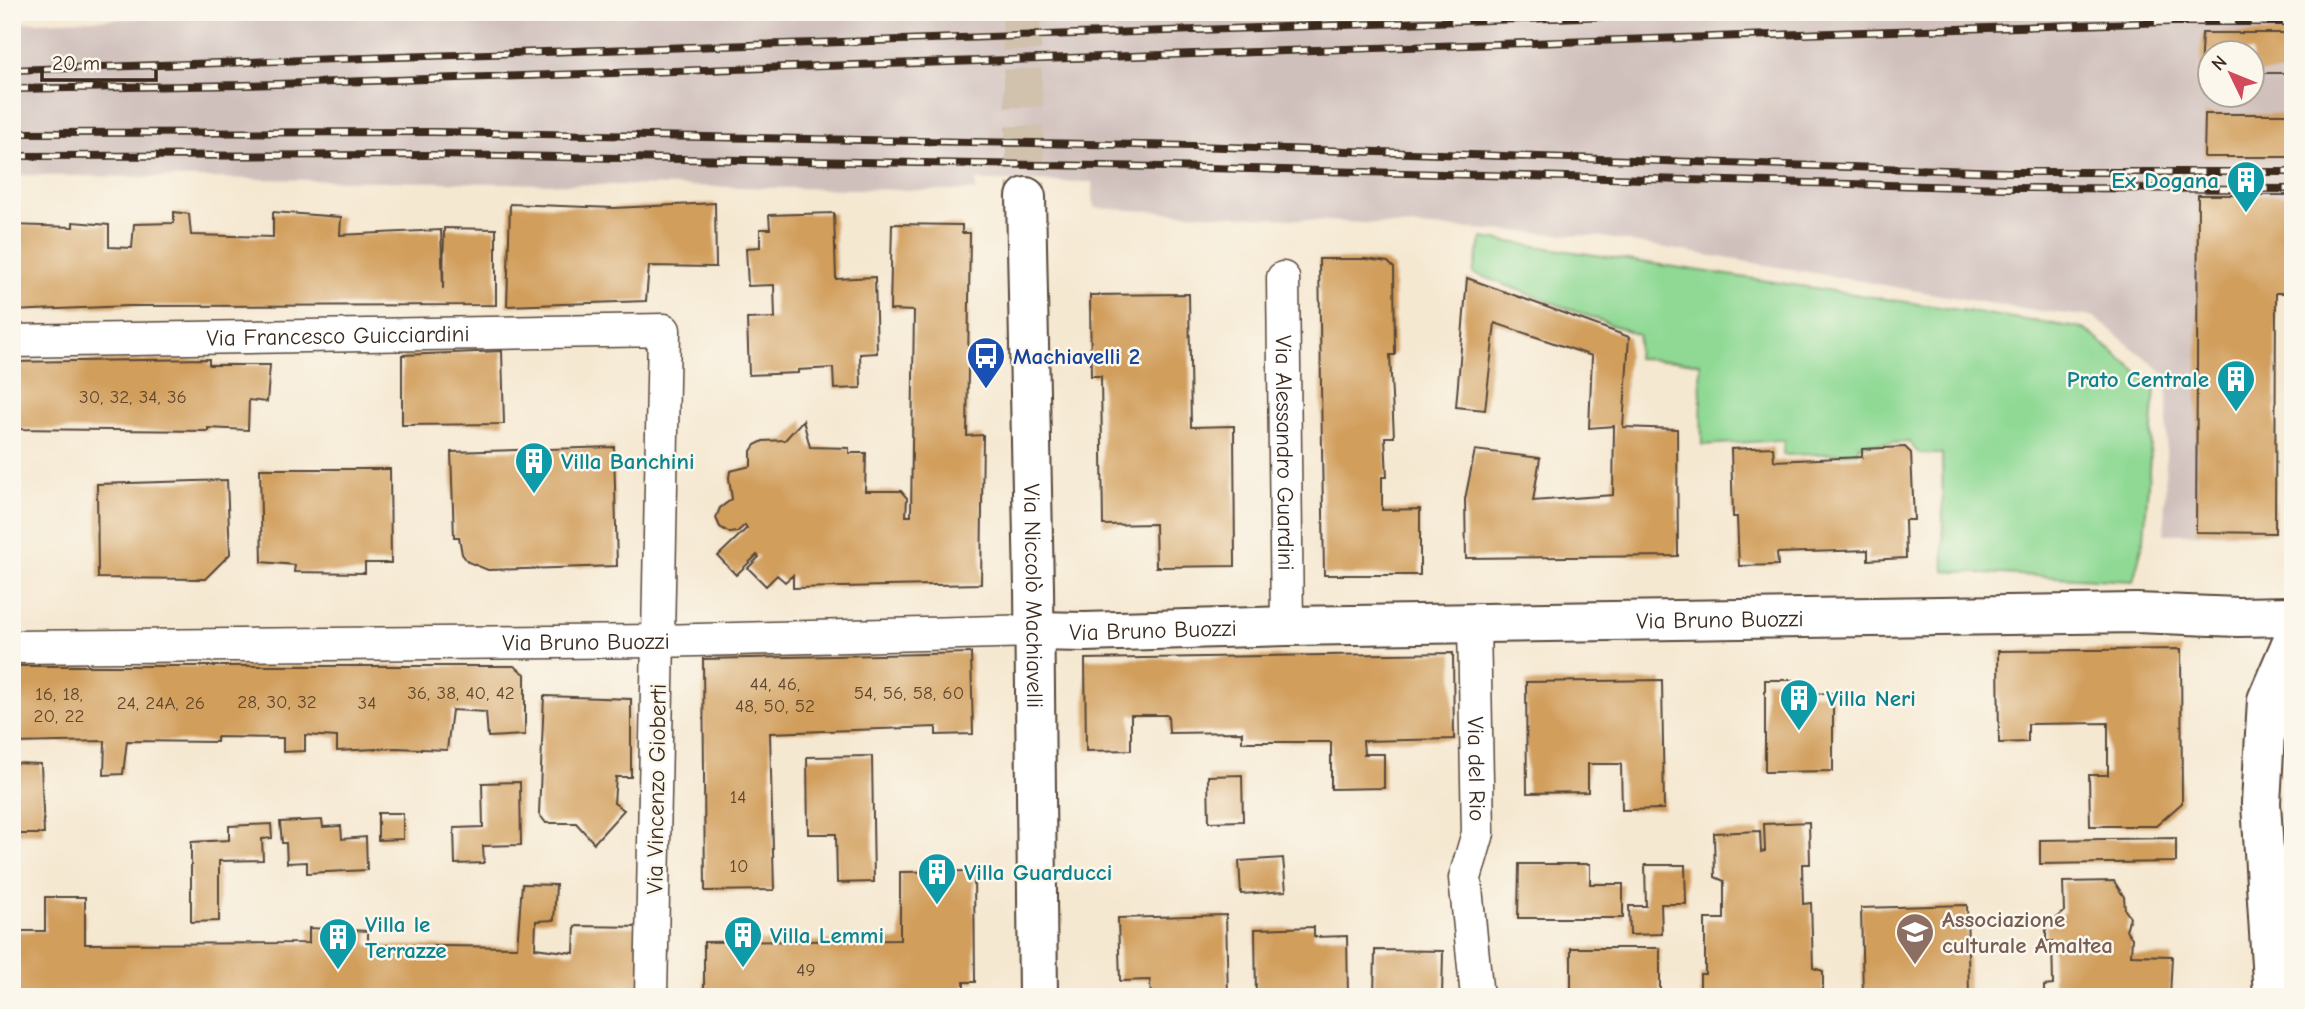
<svg xmlns="http://www.w3.org/2000/svg" width="2305" height="1009" font-family="'Comic Neue',sans-serif">
<style>
.industrial{fill:#d0c0bc;fill-rule:evenodd}
.green{fill:#8fd994;stroke:#658259;stroke-width:2}
.building{fill:#d19e5c}
.lines{fill:none;stroke-linecap:round;stroke-linejoin:round}
.secondary-tunnel{stroke:#d0c2ad;stroke-width:38;stroke-dasharray:38 19;stroke-linecap:butt}
.street-casing{stroke:#574639;stroke-width:35}
.secondary-casing{stroke:#574639;stroke-width:42}
.street{stroke:#fff;stroke-width:32}
.secondary{stroke:#fff;stroke-width:38}
.rail-casing{stroke:#3b2a1e;stroke-width:8}
.rail{stroke:#fbf7ec;stroke-width:5;stroke-dasharray:16;stroke-linecap:butt}
.labels{text-anchor:middle;stroke-width:5;stroke-linejoin:round;paint-order:stroke}
.number-label{font-size:19px;fill:#60472e}
.culture-label{font-size:23px;font-weight:bold;fill:#0d838f;stroke:#fbf7ec;text-anchor:start}
.street-label{font-size:23px;fill:#3b2a1e;stroke:#fbf7ec}
.transit-label{font-size:23px;font-weight:bold;fill:#164399;stroke:#fbf7ec;text-anchor:start}
.education-label{font-size:23px;font-weight:bold;fill:#785e54;stroke:#fbf7ec;text-anchor:start}
</style>
<rect width="100%" height="100%" fill="#fbf7ec"/>
<filter id="ink" filterUnits="userSpaceOnUse"><feTurbulence type="fractalNoise" baseFrequency=".0143" numOctaves="2"/><feDisplacementMap in="SourceGraphic" scale="14" xChannelSelector="R" yChannelSelector="G"/><feConvolveMatrix kernelMatrix="1 2 1 2 8 2 1 2 1" color-interpolation-filters="sRGB"/></filter>
<filter id="wash" filterUnits="userSpaceOnUse"><feTurbulence type="fractalNoise" baseFrequency=".00686" numOctaves="4" result="noise"/><feDisplacementMap in="SourceGraphic" scale="28" xChannelSelector="R" yChannelSelector="G"/><feGaussianBlur stdDeviation="1.57" result="paint"/><feColorMatrix in="noise" values="0 0 0 0 0 0 0 0 0 0 0 0 0 0 0 0 0 1.4 0 .05"/><feComposite in="paint" operator="in"/></filter>
<g filter="url(#wash)">
<rect width="100%" height="100%" fill="#f5e8d1"/>
<path class="industrial" d="M300,12H2293V293H2276L2275,533L2164,534L2168,376L2094,317L2023,309L1596,236L1094,208L1092,182L976,181V191L12,175V23ZM2210,52H2252V94H2210Z"/>
<path class="green" d="M1482,238L2085,329L2155,387L2144,539L2133,581L1944,571L1942,454H1919L1909,442L1859,445L1857,453L1783,455L1784,440L1702,445L1700,363L1637,358L1639,335L1473,273Z"/>
<g id="blocks">
<path class="building" d="M2202,33H2293V73H2252V52H2210V73H2200Z
M2205,114H2293V157H2204Z
M2198,195H2293V293H2276L2275,533L2196,532Z
M715,203L716,267L649,266L646,301L507,306L510,204L614,208Z
M174,212L189,214L191,235L273,237V212L341,217L340,235L441,230L443,289L444,228L496,229V305L128,306L12,311V225L73,227V222L109,225V247L132,248L134,224L174,223Z
M834,213L836,279L875,277L877,353L860,354L861,388L834,389L833,368L798,370V373L749,375L747,319L775,318L774,285L748,286L746,248L760,247V229H770L769,215Z
M892,224L962,225V233H970L967,436L983,435L981,584L793,588V575L785,582L777,575L766,586L748,568L759,557L757,555L736,575L718,556L747,528L745,525L737,532L730,533L720,527L716,518L720,508L732,499L729,478L730,471L751,466V451L755,445L763,441L785,440L803,420L810,447L849,448V453H866L865,491H901L907,498L906,516H911L914,311L890,310Z
M1319,259H1366L1388,262L1394,268L1395,355H1390L1394,437H1385L1387,477H1382V510L1420,509V575H1324Z
M1467,278L1629,337L1623,427L1677,429L1678,556L1466,558L1465,499L1475,450L1540,458L1533,501L1613,495L1614,426L1589,428L1592,356L1495,323L1485,410L1456,407Z
M1189,294L1191,427L1234,426L1235,566L1156,567L1155,524L1103,525L1101,376H1091L1090,295Z
M502,351L504,424L402,425V355Z
M209,359V365H270L267,402L249,400L248,430L208,428V431L12,429V362Z
M614,447L617,566L488,570L468,562L462,554L459,537H454L451,452Z
M1773,447L1774,461L1862,457V449L1905,447L1911,453L1914,520H1905L1906,558L1868,560V550L1777,553L1778,565L1739,566L1737,517H1733L1731,449Z
M260,469H390L391,563H365V573L294,572L295,565L262,562Z
M227,480L230,554L205,579L98,578L97,484Z
M12,536L18,543V559H12Z
M2181,649L2182,803L2156,826H2090L2089,775H2108V723L2028,724V742L1999,743L1998,651Z
M971,653L973,734L936,735V727L770,733L774,890L705,891L703,659Z
M1453,653L1454,739L1363,741L1364,754H1384V788L1331,789V742H1242V732L1169,733L1168,715H1131V750L1086,751L1085,659Z
M12,666H514L525,674V735L488,737L486,712L452,710L447,750L395,748L337,751V737L305,735V751L283,752V738L217,737V742L127,741L123,774L104,775L105,741L12,743Z
M1662,680L1664,809L1622,810L1621,764H1588V792L1527,793L1526,682Z
M1765,680H1805V694L1833,693V771L1765,772Z
M544,696L631,699V777H616L614,803L624,810L594,843L576,823H546L539,814Z
M872,756L874,882L837,883L836,834H808L807,757Z
M12,763L41,764L44,834H12Z
M1242,775L1243,821L1209,822L1208,776Z
M520,782L521,845L483,846L484,863L455,864L454,828L483,827L482,783Z
M378,813H403V839L378,840Z
M322,820L323,827L341,826L342,839L366,837L367,870L307,873V862L287,863L286,843H282L280,822Z
M1809,822L1810,864H1802L1803,904L1811,903L1813,968L1823,971V997H1700V974H1705V919H1724V881L1715,877L1714,833L1760,831L1761,852L1765,851L1764,824Z
M271,824L272,838L262,839L263,860L219,861V921L191,922V842L229,840V826Z
M2176,838V862L2040,864V840Z
M1283,858L1286,891L1241,894L1239,861Z
M1519,864H1590V884H1623V918H1518Z
M1645,865H1685L1686,904H1661L1662,934L1630,935L1629,906H1646Z
M974,871L975,982H964V997H704V942L900,940V872Z
M2114,881L2124,897L2125,910L2130,917L2126,930L2132,938L2131,955L2172,956L2170,997H2044V986L2053,985L2052,941H2046V927L2064,912L2063,882Z
M522,884L556,885L554,920L536,921L535,948L574,953L575,926L644,927L643,997H12V931H45V897H85V944L309,943V928L368,931V945L517,947Z
M1967,905L1969,997H1863L1861,908Z
M1226,915L1228,997H1151L1150,980L1120,981L1118,918Z
M1314,927V937L1347,936L1348,997H1256L1255,929Z
M1571,948H1660V997H1571Z
M1375,950L1443,951L1442,997H1374Z"/>
</g>
</g>
<g filter="url(#ink)">
<use href="#blocks" fill-opacity="0" stroke="#574639" stroke-width="2"/>
<g class="lines">
<path class="secondary-tunnel" d="M1021,12L1026,197"/>
<defs>
<g id="street">
<path id="s1" d="M1283,278L1287,626"/>
<path id="s2" d="M12,341L664,330L651,997"/>
<path id="s3" d="M1474,624L1478,833L1465,878L1477,997"/>
<path id="s4" d="M12,647L659,641L1034,631"/>
</g>
<g id="secondary">
<path id="s5" d="M1026,197L1034,588L1038,997"/>
<path id="s6" d="M1034,631L1085,632L1287,626L2136,613L2238,617L2293,616"/>
<path d="M2273,997L2261,803L2267,700L2293,639"/>
</g>
</defs>
<use href="#street" class="street-casing"/>
<use href="#secondary" class="secondary-casing"/>
<use href="#street" class="street"/>
<use href="#secondary" class="secondary"/>
<defs>
<path id="rail" d="M12,70L1728,12
M12,89L245,85L2170,22H2293
M12,133L434,132L1193,146L2006,172H2293
M12,156L435,155L1165,167L2006,188L2293,189"/>
</defs>
<use href="#rail" class="rail-casing"/>
<use href="#rail" class="rail"/>
</g>
</g>
<defs>
<symbol id="building-pin" viewBox="-11 -11 22 30"><path d="M0 17L-7.5 6A9.5 9.5 0 1 1 7.5 6Z" fill="#0f9aa8" stroke="#fbf7ec"/><path d="M-4-6H4V6H1V3H-1V6H-4ZM-2.5-4.3h1.7v1.8h-1.7ZM.8-4.3h1.7v1.8H.8ZM-2.5-1h1.7V.8h-1.7ZM.8-1h1.7V.8H.8Z" fill="#fff"/></symbol>
<symbol id="bus-pin" viewBox="-11 -11 22 30"><path d="M0 17L-7.5 6A9.5 9.5 0 1 1 7.5 6Z" fill="#1a4fb4" stroke="#fbf7ec"/><path d="M-5-6H5V4H4V6H2V4H-2V6H-4V4H-5ZM-3.5-4V0h7V-4ZM-3.5 1.2v1.5H-2V1.2ZM2 1.2v1.5H3.5V1.2Z" fill="#fff"/></symbol>
<symbol id="school-pin" viewBox="-11 -11 22 30"><path d="M0 17L-7.5 6A9.5 9.5 0 1 1 7.5 6Z" fill="#8d6e63" stroke="#fbf7ec"/><path d="M0-5L7-2L0 1L-7-2ZM-4 1L0 2.5L4 1V4Q0 6-4 4Z" fill="#fff"/></symbol>
</defs>
<g fill-rule="evenodd">
<use href="#building-pin" x="2224" y="158" width="44" height="60"/>
<use href="#bus-pin" x="964" y="334" width="44" height="60"/>
<use href="#building-pin" x="2214" y="357" width="44" height="60"/>
<use href="#building-pin" x="512" y="439" width="44" height="60"/>
<use href="#building-pin" x="1777" y="676" width="44" height="60"/>
<use href="#building-pin" x="915" y="850" width="44" height="60"/>
<use href="#school-pin" x="1893" y="910" width="44" height="60"/>
<use href="#building-pin" x="721" y="913" width="44" height="60"/>
<use href="#building-pin" x="316" y="915" width="44" height="60"/>
</g>
<g class="labels">
<g class="number-label">
<text x="133" y="403">30, 32, 34, 36</text>
<text x="775" y="690">44, 46,<tspan x="775" dy="22">48, 50, 52</tspan></text>
<text x="461" y="699">36, 38, 40, 42</text>
<text x="909" y="699">54, 56, 58, 60</text>
<text x="59" y="700">16, 18,<tspan x="59" dy="22">20, 22</tspan></text>
<text x="277" y="708">28, 30, 32</text>
<text x="161" y="709">24, 24A, 26</text>
<text x="367" y="709">34</text>
<text x="738" y="803">14</text>
<text x="739" y="872">10</text>
<text x="806" y="976">49</text>
</g>
<g class="culture-label">
<text x="2219" y="188" text-anchor="end">Ex Dogana</text>
<text x="2209" y="387" text-anchor="end">Prato Centrale</text>
<text x="561" y="469">Villa Banchini</text>
<text x="1826" y="706">Villa Neri</text>
<text x="964" y="880">Villa Guarducci</text>
<text x="365" y="932">Villa le<tspan x="365" dy="26">Terrazze</tspan></text>
<text x="770" y="943">Villa Lemmi</text>
</g>
<g class="street-label">
<text dy="8" stroke="none"><textPath href="#s2" startOffset="326">Via Francesco Guicciardini</textPath></text>
<text dy="8" stroke="none"><textPath href="#s1" startOffset="175">Via Alessandro Guardini</textPath></text>
<text dy="8" stroke="none"><textPath href="#s5" startOffset="399">Via Niccolò Machiavelli</textPath></text>
<text dy="8" stroke="none"><textPath href="#s6" startOffset="686">Via Bruno Buozzi</textPath></text>
<text dy="8" stroke="none"><textPath href="#s6" startOffset="119">Via Bruno Buozzi</textPath></text>
<text dy="8" stroke="none"><textPath href="#s4" startOffset="574">Via Bruno Buozzi</textPath></text>
<text dy="8" stroke="none"><textPath href="#s3" startOffset="145">Via del Rio</textPath></text>
<text transform="translate(656 789) rotate(-89)" y="8">Via Vincenzo Gioberti</text>
</g>
<g class="transit-label">
<text x="1013" y="364">Machiavelli 2</text>
</g>
<g class="education-label">
<text x="1942" y="927">Associazione<tspan x="1942" dy="26">culturale Amaltea</tspan></text>
</g>
</g>
<rect width="2305" height="1009" fill="none" stroke="#fbf7ec" stroke-width="42"/>
<g transform="translate(2231 74) rotate(313)"><circle r="33" fill="#fbf7ec" stroke="#aea59a" stroke-width="2"/>
<path d="M0-5L12 26L0 18L-12 26Z" fill="#d1495b"/>
<text y="-10" font-size="19" font-weight="bold" text-anchor="middle" fill="#3b2a1e">N</text>
</g>
<path d="M42 70v10h114v-10" fill="none" stroke="#3b2a1e" stroke-width="3.5"/>
<text x="52" y="70" font-size="21" fill="#3b2a1e" stroke="#fbf7ec" stroke-width="5" paint-order="stroke">20 m</text>
</svg>
